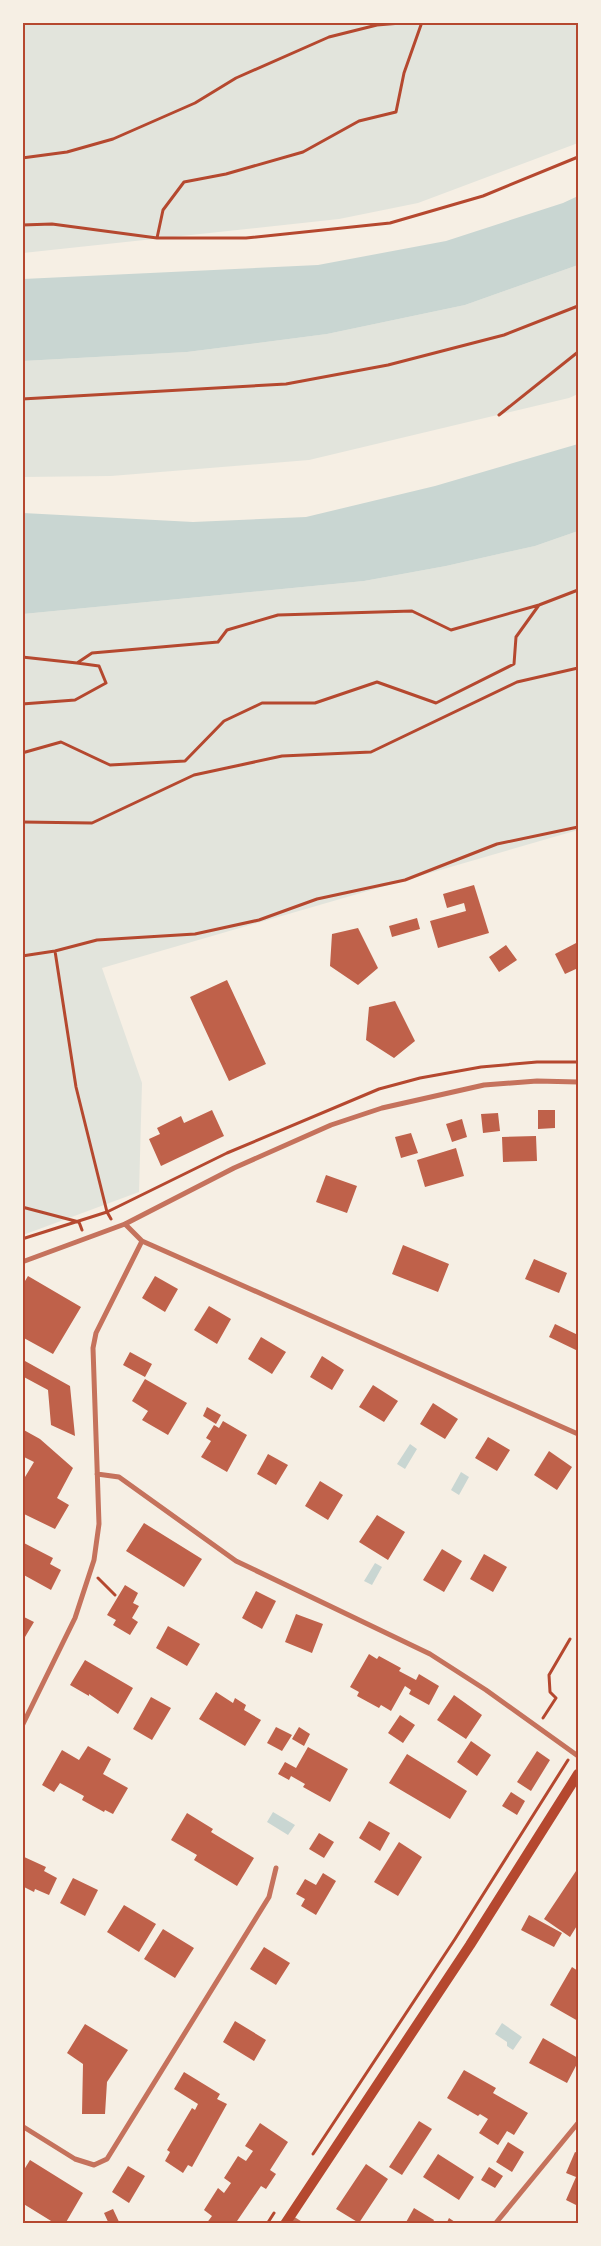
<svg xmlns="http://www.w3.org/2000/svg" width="601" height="2246" font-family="'Noto Sans',sans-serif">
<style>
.green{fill:#e2e4dc}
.water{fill:#c9d6d2}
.building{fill:#bf614a}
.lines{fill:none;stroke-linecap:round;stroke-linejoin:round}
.path{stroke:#b5482f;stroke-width:3}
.minor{stroke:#c5725c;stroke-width:5}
.secondary{stroke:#b5482f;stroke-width:10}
.neatline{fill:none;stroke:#b5482f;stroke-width:2}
</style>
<rect width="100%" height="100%" fill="#f6efe4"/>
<path class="green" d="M22,23H578V143L418,203L339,219L23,253Z
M578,265V394L569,398L309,460L111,476L23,477V361L187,352L327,334L465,305Z
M578,531V830L102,968L142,1083L139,1192L23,1235V614L364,581L446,566L535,546Z"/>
<path class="water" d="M578,196V265L465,305L327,334L187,352L23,361V279L318,265L446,241L563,203Z
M578,444V531L535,546L446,566L364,581L23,614V513L193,522L306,517L435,486Z
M410,1444L417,1449L405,1469L397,1464Z
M461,1472L469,1477L459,1495L451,1490Z
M375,1563L382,1567L372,1585L364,1581Z
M273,1812L295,1825L288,1835L267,1822Z
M502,2023L522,2037L513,2050L507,2046V2042L495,2034Z"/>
<path class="building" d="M474,885L489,933L438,948L430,921L466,911L464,903L447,908L443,894Z
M417,918L420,929L392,937L389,926Z
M358,928L378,968L358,985L330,966L332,934Z
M578,942V968L565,974L555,954Z
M506,945L517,960L499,972L489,957Z
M227,980L266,1064L229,1081L190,997Z
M395,1001L415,1041L394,1058L366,1040L369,1007Z
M212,1110L224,1136L161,1166L149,1139L160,1134L157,1128L181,1116L184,1123Z
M538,1110H555V1128L538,1129Z
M498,1113L500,1131L483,1133L481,1114Z
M462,1119L467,1137L452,1142L446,1124Z
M411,1133L418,1153L401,1158L395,1137Z
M536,1136L537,1161L503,1162L502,1137Z
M456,1148L464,1176L425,1187L417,1160Z
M326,1175L357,1186L347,1213L316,1202Z
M403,1245L449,1264L438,1292L392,1274Z
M534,1259L567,1273L559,1293L525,1279Z
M28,1276L81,1307L53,1354L22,1337V1286Z
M155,1276L178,1289L165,1312L142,1298Z
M209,1306L231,1319L217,1344L194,1330Z
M555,1324L578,1335V1351L549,1337Z
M261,1337L286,1352L272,1374L248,1359Z
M130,1352L152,1364L145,1377L123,1365Z
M322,1356L344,1370L332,1390L310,1377Z
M25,1361L70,1386L75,1436L51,1425L48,1390L22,1376V1365Z
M145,1379L187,1403L168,1435L142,1420L148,1411L132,1401Z
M373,1385L398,1401L384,1422L359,1407Z
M433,1403L458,1419L445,1439L420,1424Z
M207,1407L221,1415L216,1424L203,1416Z
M223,1421L247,1435L227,1472L201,1457L211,1441L206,1438L214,1425L219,1428Z
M22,1429L40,1439L73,1468L57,1498L69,1505L55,1529L24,1514L22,1482L34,1462L22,1456Z
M488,1437L510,1450L497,1471L475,1458Z
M549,1451L572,1467L557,1490L534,1475Z
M268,1454L288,1465L276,1485L257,1474Z
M320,1481L343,1495L328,1520L305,1506Z
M377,1515L405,1532L388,1560L359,1542Z
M144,1523L202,1559L184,1587L126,1551Z
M22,1542L53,1558L50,1564L61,1570L51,1590L22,1574Z
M442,1549L462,1561L444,1592L423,1580Z
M484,1554L507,1567L493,1592L470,1579Z
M125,1585L138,1593L133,1603L139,1606L132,1618L138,1622L130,1635L113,1625L116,1620L107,1615Z
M256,1591L276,1601L262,1629L242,1618Z
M296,1614L323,1624L312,1653L285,1642Z
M22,1616L34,1622L25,1637L22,1636Z
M168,1626L200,1644L187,1666L156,1648Z
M369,1654L377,1659L379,1656L401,1668L399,1671L416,1680L419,1674L439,1686L429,1705L409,1694L411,1690L405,1686L391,1711L381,1705L379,1708L357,1696L359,1692L350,1687Z
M85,1660L133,1688L118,1714L89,1694V1696L70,1685Z
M216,1692L233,1703L235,1698L246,1705L244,1710L261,1720L245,1746L199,1719Z
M454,1695L482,1715L466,1739L437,1720Z
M151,1697L171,1708L152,1740L133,1729Z
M400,1715L415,1725L403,1743L388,1733Z
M276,1727L292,1735L282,1751L267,1743Z
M299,1727L310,1734L304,1746L292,1739Z
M471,1741L491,1755L477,1776L457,1762Z
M88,1746L111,1759L103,1774L128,1788L113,1814L105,1810L104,1812L82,1800L84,1796L60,1783L54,1792L42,1785L62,1750L79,1760Z
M308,1747L348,1769L330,1802L303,1787L305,1784L291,1776L289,1780L278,1774L285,1762L296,1768Z
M537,1751L550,1760L531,1791L517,1782Z
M407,1754L467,1791L450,1819L389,1783Z
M511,1792L525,1801L517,1815L502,1806Z
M187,1813L213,1829L211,1832L254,1858L237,1886L194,1860L197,1855L171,1840Z
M369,1821L390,1833L380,1851L359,1838Z
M319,1833L334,1842L324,1858L309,1849Z
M399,1842L422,1857L398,1896L374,1882Z
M22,1856L46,1867L44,1871L57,1878L49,1895L35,1889L34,1892L22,1886Z
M578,1868V1924L570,1937L544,1919Z
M323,1873L336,1881L316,1915L301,1906L305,1899L296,1894L305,1879L316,1885Z
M73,1878L98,1890L85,1916L60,1903Z
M124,1905L156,1924L139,1952L107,1932Z
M529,1915L562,1933L554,1947L521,1930Z
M163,1929L194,1948L175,1978L144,1959Z
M264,1947L290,1963L276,1985L250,1969Z
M572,1967L578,1971V2021L550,2005Z
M235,2021L266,2040L254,2061L223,2042Z
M85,2024L128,2050L107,2082L105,2114H82L83,2064L67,2053Z
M543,2038L578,2058V2062L567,2083L529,2063Z
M464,2070L496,2088L493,2093L528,2113L514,2135L507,2131L498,2145L479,2133L488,2119L480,2114L478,2116L447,2098Z
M184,2072L220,2094L217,2099L227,2104L192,2167L188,2165L183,2173L165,2161L170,2152L167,2150L192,2108L195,2110L198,2104L174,2089Z
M419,2121L432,2129L402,2175L389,2167Z
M260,2123L288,2142L270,2170L276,2174L266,2189L261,2186L235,2224H206L212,2216L204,2210L218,2188L224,2193L231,2183L224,2178L238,2156L246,2161L253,2151L245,2146Z
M508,2142L524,2152L512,2172L496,2162Z
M575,2152L578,2153V2206L566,2200L576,2177L566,2173Z
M438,2154L474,2177L459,2200L423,2177Z
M30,2160L83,2193L65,2224H56L22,2203V2173Z
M366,2164L388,2179L359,2223L336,2209Z
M128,2166L145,2176L129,2203L112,2192Z
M489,2167L503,2176L495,2188L481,2180Z
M414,2208L434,2220L432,2224H405Z
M113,2209L120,2224H109L104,2213Z
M449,2218L458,2224H446Z"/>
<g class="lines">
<path class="path" d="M22,158L67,152L113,139L195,103L236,78L329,37L377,25L413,22
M22,225L52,224L157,238H246L390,223L483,196L578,157
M157,238L163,210L184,182L226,174L303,152L359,121L396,112L404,73L422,22
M22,399L286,384L388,365L504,335L578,306
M499,415L578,352
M22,657L77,663L92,653L218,642L227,630L278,615L412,611L451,630L539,605L578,590
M22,704L75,700L106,683L99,666L77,663
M22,753L61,742L110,765L185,761L224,721L262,703H315L377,682L436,703L514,664L516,637L539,605
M22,822L92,823L194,775L282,756L371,752L517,682L578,668
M55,951L76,1087L107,1212L111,1219
M22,956L55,951L97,940L195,934L259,920L317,899L405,880L497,844L578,827
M22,1207L79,1222L82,1230
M22,1239L107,1212L227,1153L379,1089L420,1078L481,1067L537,1062H578
M98,1578L115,1595
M543,1718L556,1698L550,1692L549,1675L570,1639
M313,2154L455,1939L568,1760
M267,2224L274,2213"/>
<path class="minor" d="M142,1241L578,1434
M22,1262L125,1224L234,1168L331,1125L382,1108L484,1085L537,1081L578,1082
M97,1474L119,1477L236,1561L430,1654L486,1690L578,1756
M22,1726L75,1618L94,1560L99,1524L93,1348L96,1333L142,1241L125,1224
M22,2126L75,2159L94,2165L107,2159L269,1897L276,1868
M290,2217L301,2224
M495,2224L578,2123"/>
<path class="secondary" d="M285,2224L470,1945L578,1774"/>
</g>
<rect width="601" height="2246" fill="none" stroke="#f6efe4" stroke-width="48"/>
<rect x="24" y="24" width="553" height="2198" class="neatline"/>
</svg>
